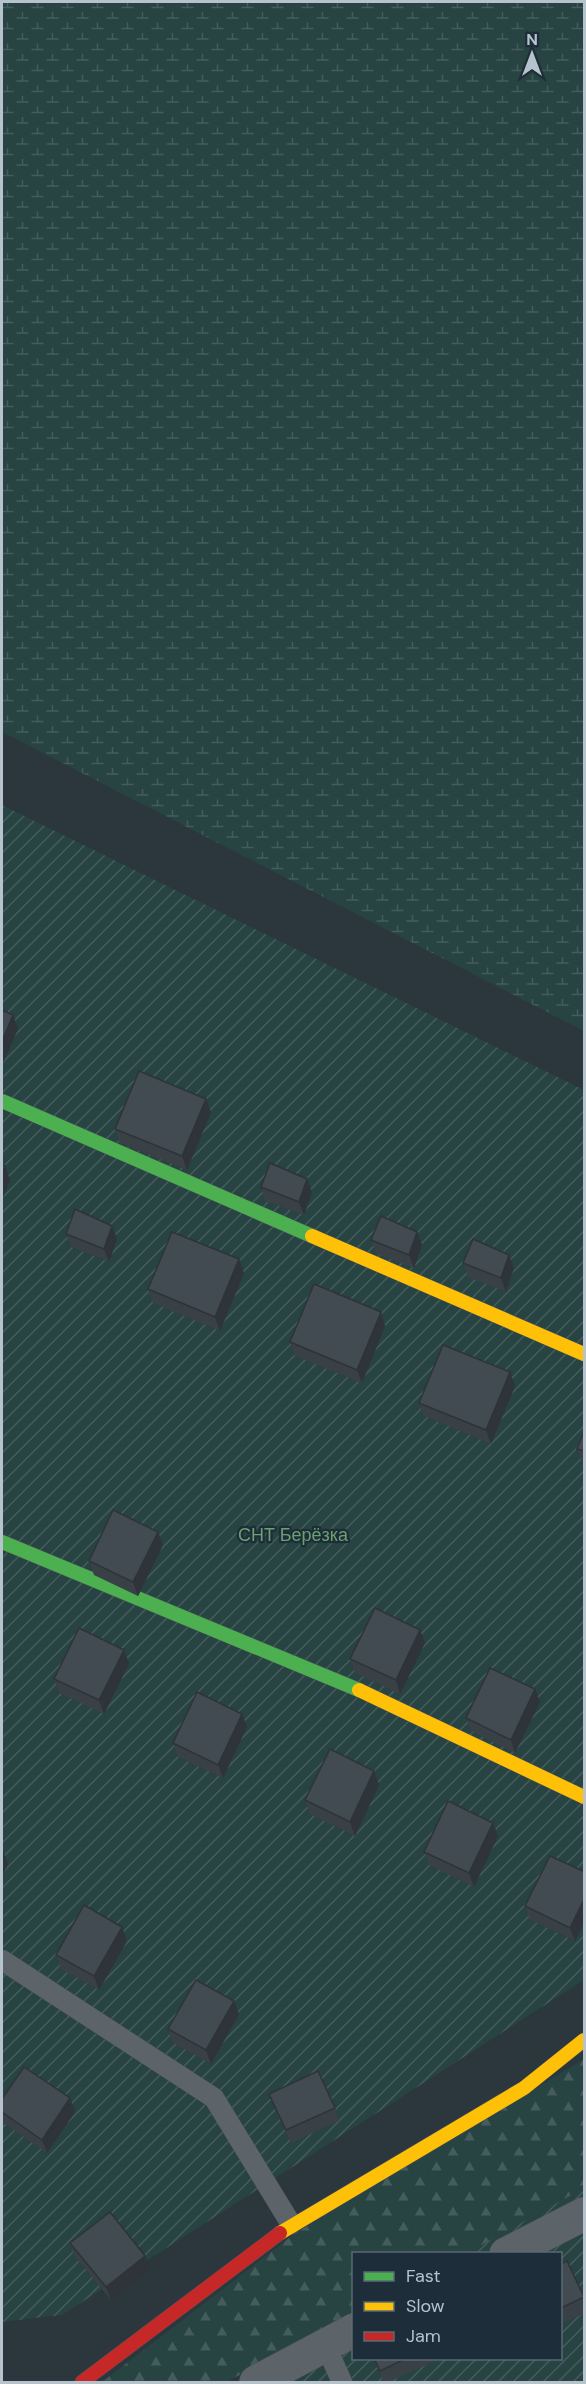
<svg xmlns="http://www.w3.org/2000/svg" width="586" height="2384" font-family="'DM Sans',sans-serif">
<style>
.forest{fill:url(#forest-firs)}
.wetland{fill:url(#wetland-marsh)}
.garden{fill:url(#garden-furrows)}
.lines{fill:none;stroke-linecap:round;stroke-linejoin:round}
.lane-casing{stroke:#4a5257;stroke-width:21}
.street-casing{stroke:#4a5257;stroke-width:34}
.fast-casing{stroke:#4a5257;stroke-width:15}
.slow-casing{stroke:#4a5257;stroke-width:15}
.jam-casing{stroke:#4a5257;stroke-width:15}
.lane{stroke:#5c646a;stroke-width:20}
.street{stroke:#5c646a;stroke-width:33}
.fast{stroke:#4caf50;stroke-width:14}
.slow{stroke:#ffc107;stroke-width:14}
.jam{stroke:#c62828;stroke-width:14}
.wall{fill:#394046}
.shaded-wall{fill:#2e3439}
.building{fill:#424b51;stroke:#2e3439;stroke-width:1.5}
.labels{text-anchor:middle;stroke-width:4.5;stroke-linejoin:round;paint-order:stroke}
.park-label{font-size:18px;fill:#6aa16d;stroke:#1d2d39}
</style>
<defs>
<pattern id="forest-firs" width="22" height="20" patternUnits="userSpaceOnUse" patternTransform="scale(1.5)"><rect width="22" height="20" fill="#274342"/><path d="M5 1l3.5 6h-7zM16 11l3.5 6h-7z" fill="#445c5c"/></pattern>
<pattern id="wetland-marsh" width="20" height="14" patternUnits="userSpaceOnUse" patternTransform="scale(1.5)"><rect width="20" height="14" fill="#274342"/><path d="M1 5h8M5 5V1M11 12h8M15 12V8" fill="none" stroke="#445c5c"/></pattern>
<pattern id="garden-furrows" width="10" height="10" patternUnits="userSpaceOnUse" patternTransform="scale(1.5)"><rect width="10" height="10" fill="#274342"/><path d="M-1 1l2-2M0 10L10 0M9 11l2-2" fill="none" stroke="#445c5c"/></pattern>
</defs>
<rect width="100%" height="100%" fill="#2b363d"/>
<path class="forest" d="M584,2059V2197L475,2253L354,2254L353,2316L226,2382H102L294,2234Z"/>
<path class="wetland" d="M2,2H584V1031L2,732Z"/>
<path class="garden" d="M2,805L584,1090V1980L62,2315L2,2322Z
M584,2188V2382H237L353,2317L354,2358H560V2254L467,2253Z"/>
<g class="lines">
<defs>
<path id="lane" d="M2,1960L214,2098L291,2224
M325,2344L342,2382"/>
<path id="street" d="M506,2254L584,2214
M256,2382L354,2330"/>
<path id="fast" d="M2,1101L312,1236
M2,1542L359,1690"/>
<path id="slow" d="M312,1236L584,1354
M359,1690L584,1797
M280,2233L524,2088L584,2040"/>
<path id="jam" d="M82,2382L280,2233"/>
</defs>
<use href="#lane" class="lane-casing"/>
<use href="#street" class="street-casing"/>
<use href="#fast" class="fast-casing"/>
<use href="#slow" class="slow-casing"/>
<use href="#jam" class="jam-casing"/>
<use href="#lane" class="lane"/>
<use href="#street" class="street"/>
<use href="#fast" class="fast"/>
<use href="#slow" class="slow"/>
<use href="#jam" class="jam"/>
</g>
<path class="wall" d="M211,1112L187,1170L120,1143L115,1129Z
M261,1187L312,1192L304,1215L265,1201Z
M112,1226L117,1239L109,1262L71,1247L66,1234Z
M417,1232L422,1245L414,1268L376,1254L371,1240Z
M509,1255L514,1268L506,1292L468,1277L463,1263Z
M239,1259L244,1273L220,1331L153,1303L148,1289Z
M381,1312L385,1326L362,1383L295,1356L290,1342Z
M515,1386L491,1444L424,1416L419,1403Z
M585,1429V1463L582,1462L577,1449Z
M158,1532L163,1545L138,1596L94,1575L89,1561Z
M420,1630L425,1643L400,1694L355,1673L350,1659Z
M124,1650L129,1664L104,1714L59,1693L54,1679Z
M540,1702L515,1753L471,1731L466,1718Z
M242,1714L247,1727L223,1778L178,1757L173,1743Z
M374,1771L379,1785L355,1836L310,1814L305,1800Z
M493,1823L498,1836L474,1887L429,1865L424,1852Z
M585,1872V1921L575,1941L530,1920L525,1906Z
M122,1927L127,1941L99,1990L61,1969L56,1955Z
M239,2014L211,2064L173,2043L168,2029Z
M269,2094L335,2108L339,2121L291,2143L274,2107Z
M70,2098L75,2112L47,2153L2,2122V2099Z
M70,2243L150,2269L111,2300L75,2257Z
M567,2261L585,2298V2313L561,2324V2264Z
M373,2358H432L433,2362L389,2382H384Z"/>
<path class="shaded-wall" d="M13,1015L18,1029L2,1065V1041Z
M206,1099L211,1112L187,1170L182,1156Z
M5,1166L10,1180L2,1200V1175Z
M307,1179L312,1192L304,1215L299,1202Z
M112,1226L117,1239L109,1262L104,1249Z
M417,1232L422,1245L414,1268L409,1255Z
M509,1255L514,1268L506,1292L501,1278Z
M239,1259L244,1273L220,1331L215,1317Z
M381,1312L385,1326L362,1383L357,1370Z
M510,1372L515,1386L491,1444L486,1430Z
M158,1532L163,1545L138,1596L133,1582Z
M420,1630L425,1643L400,1694L396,1680Z
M124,1650L129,1664L104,1714L99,1700Z
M535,1689L540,1702L515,1753L511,1740Z
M242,1714L247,1727L223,1778L218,1765Z
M374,1771L379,1785L355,1836L350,1822Z
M493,1823L498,1836L474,1887L469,1873Z
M3,1851L8,1864L2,1876V1854Z
M585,1897V1921L575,1941L570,1928Z
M122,1927L127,1941L99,1990L94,1976Z
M234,2001L239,2014L211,2064L206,2050Z
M70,2098L75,2112L47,2153L42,2140Z
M145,2256L150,2269L111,2300L106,2287Z"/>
<path class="building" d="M2,1010L13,1015L2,1041Z
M139,1071L206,1099L182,1156L115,1129Z
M270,1163L307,1179L299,1202L261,1187Z
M2,1165L5,1166L2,1175Z
M75,1209L112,1226L104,1249L66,1234Z
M381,1216L417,1232L409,1255L371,1240Z
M172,1232L239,1259L215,1317L148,1289Z
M473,1239L509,1255L501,1278L463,1263Z
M314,1284L381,1312L357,1370L290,1342Z
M443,1345L510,1372L486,1430L419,1403Z
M585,1429V1451L577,1449Z
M113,1510L158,1532L133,1582L89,1561Z
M375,1608L420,1630L396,1680L350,1659Z
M79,1628L124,1650L99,1700L54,1679Z
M490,1668L535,1689L511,1740L466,1718Z
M197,1692L242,1714L218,1765L173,1743Z
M330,1749L374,1771L350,1822L305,1800Z
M448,1801L493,1823L469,1873L424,1852Z
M550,1856L585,1872V1897L570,1928L525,1906Z
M84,1905L122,1927L94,1976L56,1955Z
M196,1980L234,2001L206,2050L168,2029Z
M24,2067L70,2098L42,2140L2,2112V2099Z
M318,2071L335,2108L286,2130L269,2094Z
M110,2212L145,2256L106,2287L70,2243Z
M567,2261L584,2297L561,2308V2264Z
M374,2358H407L380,2371Z"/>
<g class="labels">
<g class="park-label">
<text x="293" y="1541">СНТ Берёзка</text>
</g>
</g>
<rect width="586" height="2384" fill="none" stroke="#b6c3cd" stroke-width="6"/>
<rect x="352" y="2252" width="210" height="108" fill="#1d2d39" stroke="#5a6974" stroke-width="1.5"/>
<rect x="364" y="2272" width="30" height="9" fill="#4caf50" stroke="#5a6974" stroke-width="1.5"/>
<text x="406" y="2282" font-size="18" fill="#b6c3cd">Fast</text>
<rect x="364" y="2302" width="30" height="9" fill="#ffc107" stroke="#5a6974" stroke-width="1.5"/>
<text x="406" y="2312" font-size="18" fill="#b6c3cd">Slow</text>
<rect x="364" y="2332" width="30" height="9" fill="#c62828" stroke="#5a6974" stroke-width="1.5"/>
<text x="406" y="2342" font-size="18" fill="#b6c3cd">Jam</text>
<g transform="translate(532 54)" stroke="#1d2d39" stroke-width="4.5" paint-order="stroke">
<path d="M0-4.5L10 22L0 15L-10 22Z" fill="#b6c3cd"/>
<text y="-9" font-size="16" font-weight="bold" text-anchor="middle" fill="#b6c3cd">N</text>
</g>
</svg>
